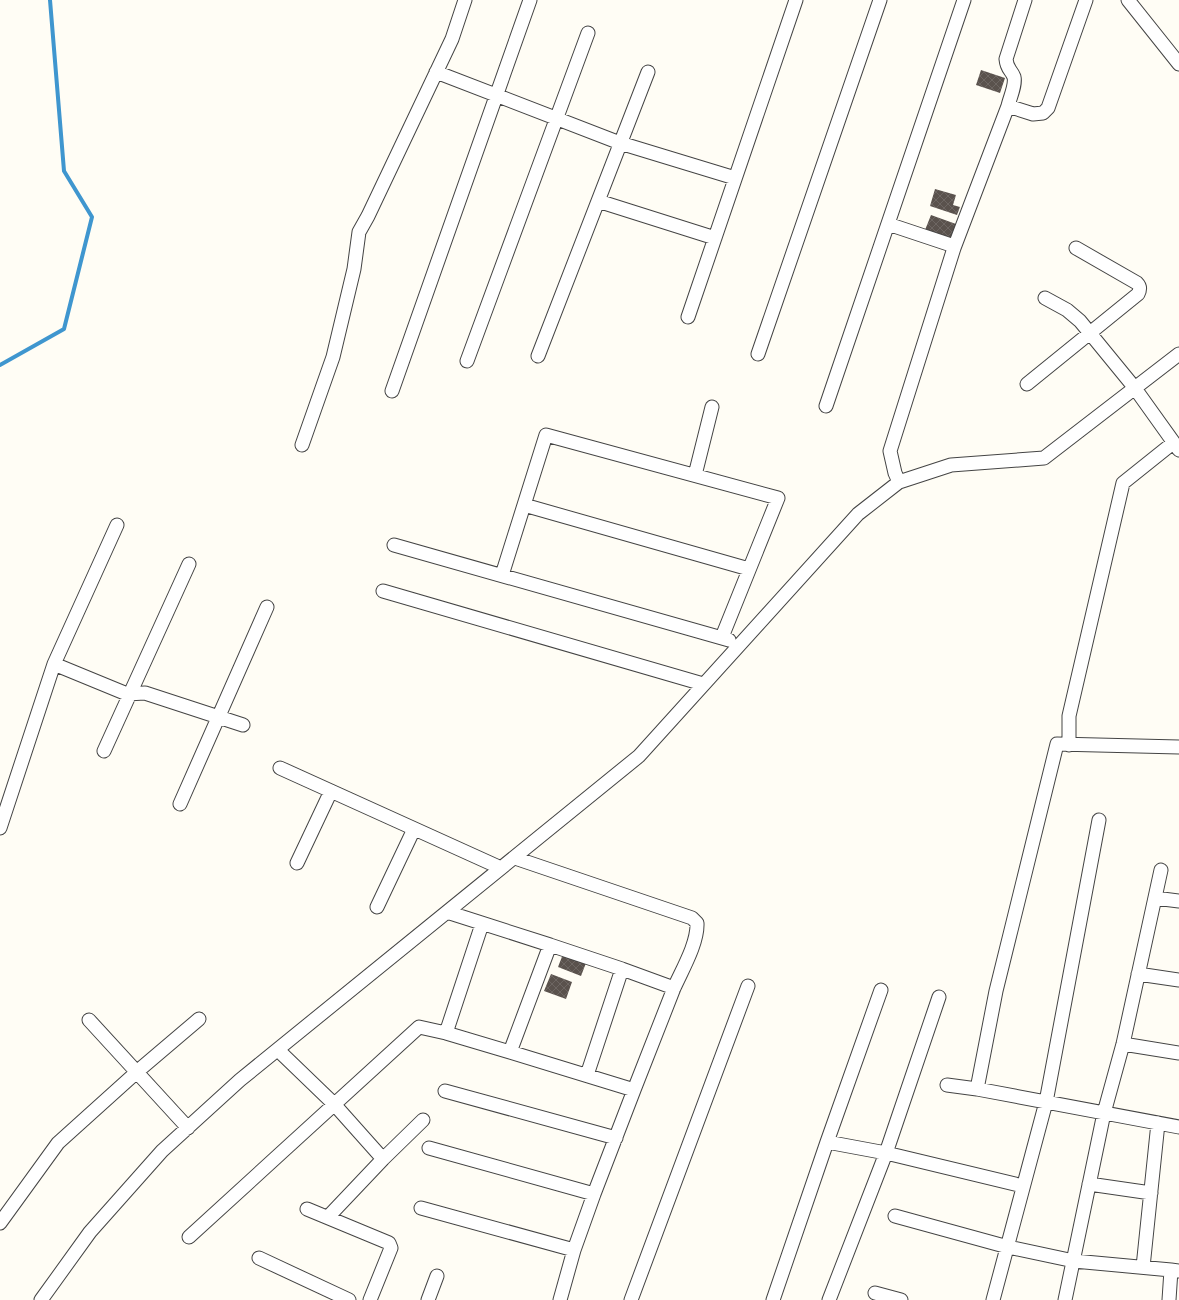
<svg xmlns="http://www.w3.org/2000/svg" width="1179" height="1300" font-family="'Noto Serif',serif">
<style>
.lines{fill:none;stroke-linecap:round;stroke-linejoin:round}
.stream{stroke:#3f96cf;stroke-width:4}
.building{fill:url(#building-cross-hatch)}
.minor-casing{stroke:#444;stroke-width:15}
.minor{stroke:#fff;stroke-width:13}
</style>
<defs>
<pattern id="building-cross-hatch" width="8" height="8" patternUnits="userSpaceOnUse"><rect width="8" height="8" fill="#5a524d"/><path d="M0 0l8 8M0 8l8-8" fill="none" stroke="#6d6662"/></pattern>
</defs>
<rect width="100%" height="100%" fill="#fffdf5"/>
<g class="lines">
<path class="stream" d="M0,365L64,329L92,217L64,171L50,0"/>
</g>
<path class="building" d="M981,70L1005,78L1000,93L976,85Z
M935,189L956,195L953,205L960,207L957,215L930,206Z
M931,215L956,224L948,244L923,235Z
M563,954L586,963L581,976L558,967Z
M551,974L572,982L566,999L544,991Z"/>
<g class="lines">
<defs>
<path id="minor" d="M1128,0L1179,64
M436,72L620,143L735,178
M1008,106L1033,114L1043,113L1048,108L1086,0
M598,201L715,238
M888,224L954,246
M1045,298L1067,310L1080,321L1134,387L1179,450
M688,317L796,0
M758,354L880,0
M538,356L648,72
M467,361L588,33
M1027,384L1138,294C1140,290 1141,287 1137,283L1076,248
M392,391L530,0
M826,406L964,0
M302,445L333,357L354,269L359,232L368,216L452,39L465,0
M695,475L712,407
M899,482L895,473L890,451L954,248L1008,106C1010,97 1016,85 1014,77C1011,69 1007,70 1006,59L1025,0
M524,505L749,569
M394,545L729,640
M502,575L546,435L778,498L722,637
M383,591L703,684
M54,664L127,694L145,693L243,725
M1069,745V716L1123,483L1173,443
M104,751L189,564
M280,768L501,868
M180,804L267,607
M0,828L54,664L117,525
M515,858L692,918L697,923C698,943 682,970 674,988L622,969L550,945L510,1052L634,1090L594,1194L574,1250L560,1300
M297,863L331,791
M1155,898L1179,901
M377,907L414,829
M447,912L550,945
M1138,974L1179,980
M89,1020L188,1128
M446,1033L510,1052
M1123,1044L1179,1053
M278,1050L334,1104L383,1159
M587,1075L622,969
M947,1085L977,1089L1179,1127
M977,1089L996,991L1057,744L1179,747
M634,1090L674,988
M445,1091L616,1138
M827,1142L886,1153L939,997
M429,1148L594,1194
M1089,1184L1151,1193
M421,1208L574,1250
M307,1209L389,1243L391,1248L370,1300
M895,1216L1008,1247L1074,1261L1171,1270
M328,1217L383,1159L423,1120
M0,1223L58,1143L139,1070L199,1019
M189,1237L419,1027L446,1033L482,924
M259,1258L349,1300
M1143,1267L1158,1123
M875,1293L901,1300
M41,1300L90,1232L162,1151L240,1080L639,756L858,514L899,482L951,465L1044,458L1179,354
M428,1300L437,1276
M631,1300L748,986
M773,1300L827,1142L881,990
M829,1300L886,1153L1023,1186
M993,1300L1046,1102L1099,820
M1065,1300L1104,1113L1123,1044L1161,870
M1169,1300L1171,1270L1179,1271"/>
</defs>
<use href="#minor" class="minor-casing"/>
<use href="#minor" class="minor"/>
</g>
</svg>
